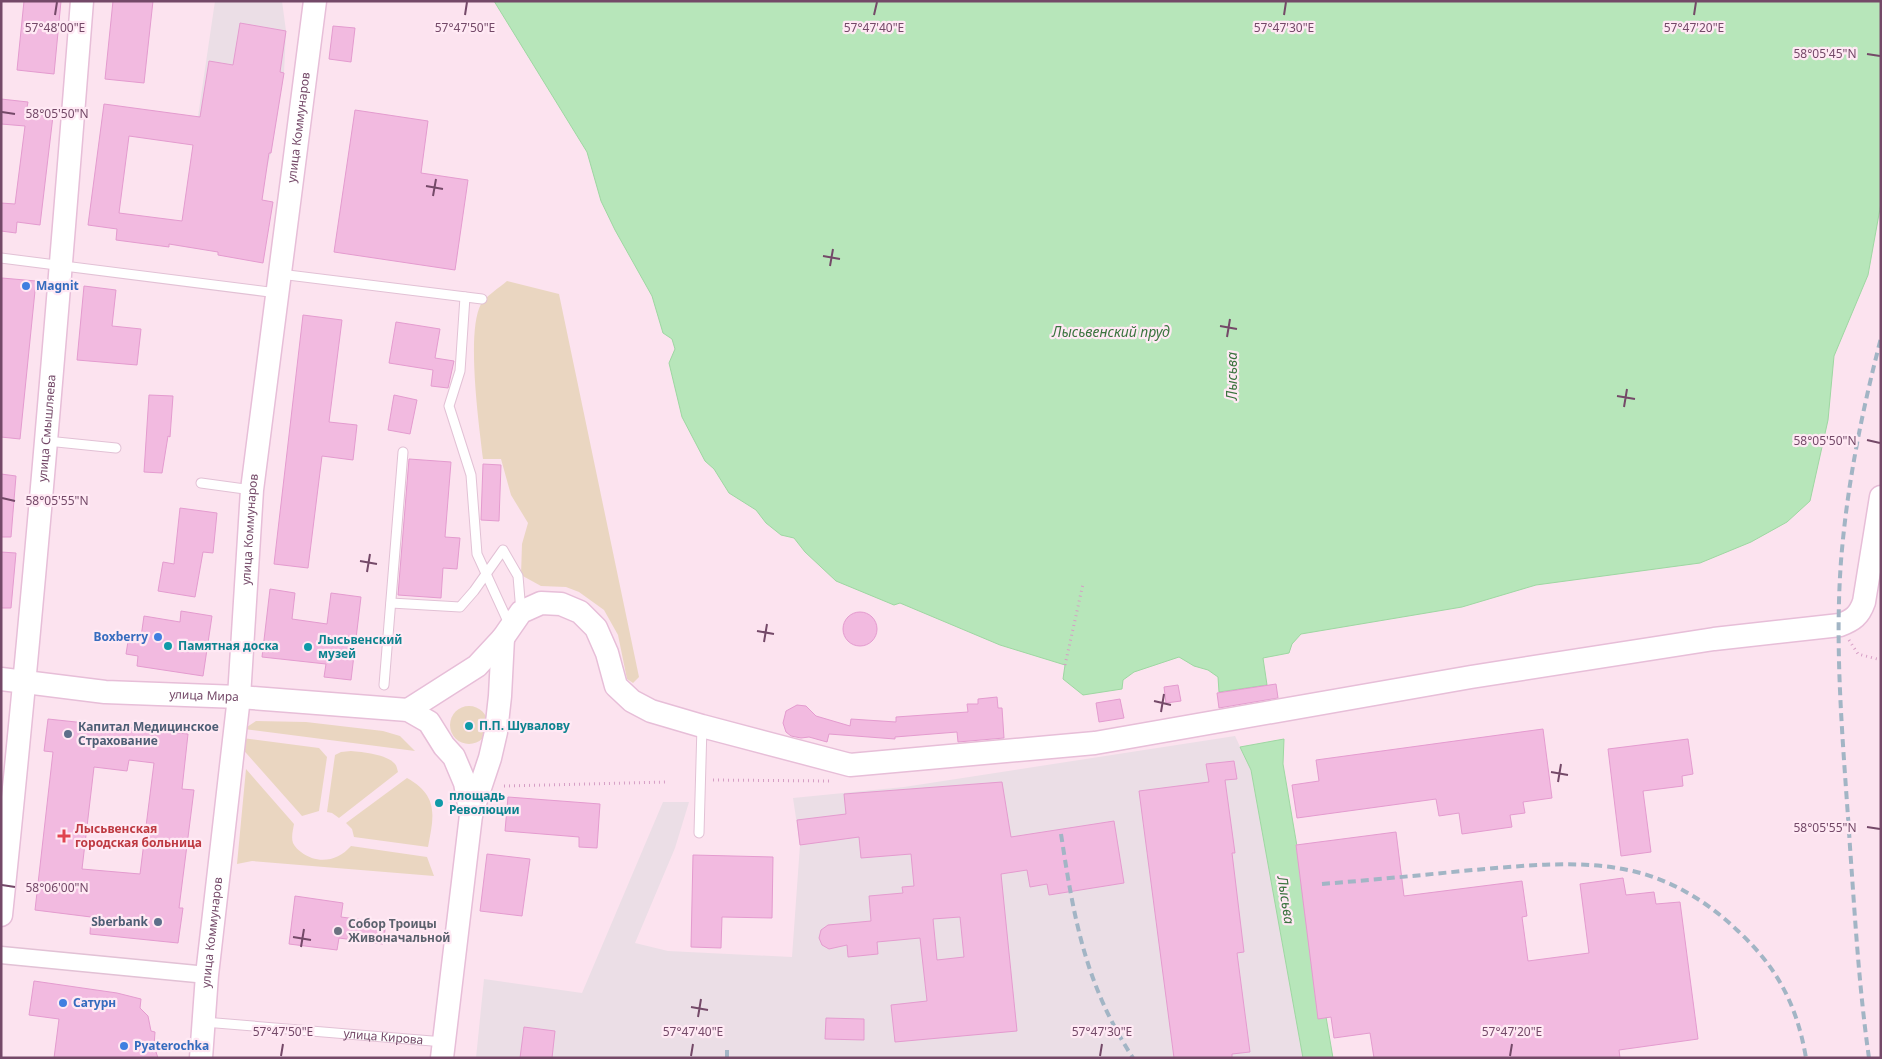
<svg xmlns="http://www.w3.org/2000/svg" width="1882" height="1059" font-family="'Noto Sans',sans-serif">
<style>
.industrial{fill:#ebdee6}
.green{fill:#ead6c1}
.water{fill:#b7e6ba;stroke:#9ed7a2}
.building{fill:#f2bae0;stroke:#e49bcf;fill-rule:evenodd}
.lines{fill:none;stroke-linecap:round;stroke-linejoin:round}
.lane-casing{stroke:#e2c1d5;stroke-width:11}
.street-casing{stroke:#e2c1d5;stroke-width:19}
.secondary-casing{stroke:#e7bed8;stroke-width:25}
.path{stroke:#d69ec5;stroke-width:3;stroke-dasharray:1 4;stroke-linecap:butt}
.lane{stroke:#fff;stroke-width:9}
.street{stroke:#fff;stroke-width:16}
.secondary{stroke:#fff;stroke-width:22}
.rail{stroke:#a2b5c5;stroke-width:4;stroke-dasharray:8 5;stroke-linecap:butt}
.ticks{fill:none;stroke:#744968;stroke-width:2}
.shop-dot{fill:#3f7fe0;stroke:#ffe9f4;stroke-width:2}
.culture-dot{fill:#0f9aa8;stroke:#ffe9f4;stroke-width:2}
.service-dot{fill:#5c6f8a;stroke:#ffe9f4;stroke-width:2}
.health-dot{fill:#e0444e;stroke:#ffe9f4;stroke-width:2}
.worship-dot{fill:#6b7280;stroke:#ffe9f4;stroke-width:2}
.labels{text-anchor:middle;stroke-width:4.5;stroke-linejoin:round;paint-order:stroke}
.street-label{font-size:12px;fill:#744968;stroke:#ffe9f4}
.shop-label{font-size:12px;font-weight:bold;fill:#366cbe;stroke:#ffe9f4;text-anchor:start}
.culture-label{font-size:12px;font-weight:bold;fill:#0d838f;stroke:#ffe9f4;text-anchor:start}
.service-label{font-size:12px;font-weight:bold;fill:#4e5e75;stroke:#ffe9f4;text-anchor:start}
.health-label{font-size:12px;font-weight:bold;fill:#be3a42;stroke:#ffe9f4;text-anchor:start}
.worship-label{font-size:12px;font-weight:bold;fill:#5b616d;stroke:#ffe9f4;text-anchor:start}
.water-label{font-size:14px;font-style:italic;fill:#3a733e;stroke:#ffe9f4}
.ticks-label{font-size:12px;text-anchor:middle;fill:#744968;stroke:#ffe9f4;stroke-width:4.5;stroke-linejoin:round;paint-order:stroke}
</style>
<rect width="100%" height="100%" fill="#fce3ef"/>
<path class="industrial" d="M215,1H282L286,31L284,73L271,153L265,175L205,206L199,249L179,246Z
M1235,736L1251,770L1303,1058H476L484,979L582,993L663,802H689L675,848L635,943L668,951L792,957L800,845L793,798L904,787Z"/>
<path class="green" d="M507,281L559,294L639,677L633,683L627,679L618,635L604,610L579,592L566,587L541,586L521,575L522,544L528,523L511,495L501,459H483C479,425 466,332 481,304C485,297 500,287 507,281Z
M450 725a19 19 0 1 1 38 0a19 19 0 1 1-38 0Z
M256,721L306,722L383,731L400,736L415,751L244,729Z
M242,738L319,748L327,757L319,811L302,816L239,745Z
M351,751C362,752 387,754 395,764C397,766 397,769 398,772L339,818L332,813L327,812L335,755L341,752Z
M246,769L294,824C293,830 291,837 293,843C295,847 298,850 301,852C318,865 338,861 351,846L427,857L434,876L252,861L237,864Z
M407,778C439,796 434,816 428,847L354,837L352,829L346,823Z"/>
<path class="water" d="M494,1H1881V203L1868,275L1834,356L1828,420L1810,501L1787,522L1751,542L1700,563L1536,585L1462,607L1301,634L1292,644L1289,653L1263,658L1267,685L1219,692L1218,677L1208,670L1194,666L1179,657L1134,672L1123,680L1122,689L1083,695L1063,679L1065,665L1000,645L900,603L894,605L836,581L805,552L794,538L781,535L766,523L756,510L729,493L714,469L705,461L682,417L669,363L675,349L672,339L663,333L652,296L615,230L601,201L587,152Z
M1284,739L1283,764L1333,1058H1303L1251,770L1240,747Z"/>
<path class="building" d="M24,1H61L54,74L17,70Z
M113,1H153L144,83L105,79Z
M240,23L286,31L280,72L284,73L271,153H269L262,200L273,202L263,263L218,255V252L169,244V247L116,240L117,229L88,225L104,104L200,117L209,61L233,65ZM129,136L193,145L182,221L119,213Z
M333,26L355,28L351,62L329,59Z
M1,99L28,102L26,113L53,116L40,225L17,222L16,233L1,231V203L15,204L25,126L1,124Z
M355,110L428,121L421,173L468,180L455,270L334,252Z
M2,278L36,281L20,439L1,437Z
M84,286L116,290L112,326L141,329L137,365L77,360Z
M303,315L342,320L329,422L357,425L353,460L322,456L308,568L274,564Z
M396,322L440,329L435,358L454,361L448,388L431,386L433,370L389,363Z
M149,395L173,396L170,437L168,436L162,473L144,472Z
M394,395L417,400L410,434L388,430Z
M409,459L451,462L445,537L460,538L457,569L443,568L441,598L398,595Z
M483,464L501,465L499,521L481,520Z
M1,474L16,476L11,537H1Z
M180,508L217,513L213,553L203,552L195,597L158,591L163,562L174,564Z
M1,552L16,553L11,608H1Z
M270,589L295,593L292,619L327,624L331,593L361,597L351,680L324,677L326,664L262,657Z
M181,611L212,616L203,676L137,666L138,656L126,654L129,635L141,637L144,616L180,622Z
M843 629a17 17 0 1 1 34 0a17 17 0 1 1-34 0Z
M1276,684L1278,698L1219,708L1217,693Z
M1178,685L1181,701L1166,703L1164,687Z
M997,697L998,708H1002L1004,738L958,742L957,732L895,737V739L829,734L827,742L809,737L801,738L791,736L786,732L783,723L786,711L797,705L806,706L816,716L850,726L851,719L896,722V717L968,712L967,704H978V699Z
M1120,699L1124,718L1099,722L1096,703Z
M48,719L188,734L182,789L194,790L179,908H183L178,943L90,934L91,917L35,910L53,752L44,751ZM129,760L154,763L140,874L82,869L94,767L127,771Z
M1543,729L1552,798L1523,802L1525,813L1510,815L1512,827L1462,834L1459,813L1439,816L1436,799L1297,818L1292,785L1319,781L1316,760Z
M1688,739L1693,774L1682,776L1683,786L1643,791L1651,852L1621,856L1608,749Z
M1234,761L1237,779L1225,780L1235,853H1232L1244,952L1237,953L1250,1052L1232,1054V1058H1174L1139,791L1209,782L1206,764Z
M1002,782L1011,837L1114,821L1124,883L1049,895L1047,884L1030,887L1027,870L1001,874L1017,1031L895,1042L891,1005L927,1001L920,938L877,942L878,954L848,957L847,945L829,949L822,945L819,938L821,930L828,925L871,921L869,896L903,893L902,887L914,886L911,854L861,858L859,837L800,845L797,820L846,814L844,794ZM960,917L964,957L937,960L933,919Z
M508,797L600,804L597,848L579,847V837L505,831Z
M1396,832L1404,896L1522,881L1527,916L1522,917L1528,961L1589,953L1580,884L1623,878L1626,895L1654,892L1656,904L1680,902L1698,1039L1619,1050L1620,1058H1374L1370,1033L1334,1038L1331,1017L1318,1019L1296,845Z
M487,854L530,859L522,916L480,911Z
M693,855L773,857L772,918L722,917L721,948L691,947Z
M295,896L343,903L341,917L386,923L383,944L339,938L337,950L289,944Z
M34,981L117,993L141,999L140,1008L148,1016L151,1031L155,1032L154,1046L158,1058H54L59,1019L29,1015Z
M826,1018L864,1019V1040L825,1039Z
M524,1027L555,1031L552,1058H520Z"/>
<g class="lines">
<defs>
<g id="lane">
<path d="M1,258L277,293"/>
<path d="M280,274L482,299"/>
<path d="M465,297L460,371L449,406L471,475L477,554L510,626"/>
<path d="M47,441L116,448"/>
<path d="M201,483L252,490"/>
<path d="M391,603L460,607L474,591L503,550L518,576L521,612"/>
<path d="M384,685L403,452"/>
<path d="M699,833L702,726"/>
<path id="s1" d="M204,1022L444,1042"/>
</g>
<path id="street" d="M1,955L207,975"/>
<g id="secondary">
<path id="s2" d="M1,679L105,692L239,697L408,710L429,722L444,746L454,757L465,783L471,815"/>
<path d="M408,710L477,666L503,638L521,612L541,603L561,604L580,612L596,628L607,653L616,686L632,701L651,711L702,726L850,765L1095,743L1471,677L1714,639L1840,625C1853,620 1859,616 1864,602L1881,497"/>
<path id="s3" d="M1,915C33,611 58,306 82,1"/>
<path id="s4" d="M201,1058L207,975L239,697L252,490L315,1"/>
<path d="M442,1058L471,815L490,758L496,732L500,696L503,638"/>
</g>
</defs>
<use href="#lane" class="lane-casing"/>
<use href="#street" class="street-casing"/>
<use href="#secondary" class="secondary-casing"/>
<path class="path" d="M1849,640L1858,654L1881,660
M1065,665L1083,584
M713,780L831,781
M504,786L668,782"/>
<use href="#lane" class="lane"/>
<use href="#street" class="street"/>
<use href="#secondary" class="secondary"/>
<path class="rail" d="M1061,834C1074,919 1085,984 1133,1058
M1322,884C1372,880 1422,875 1473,870C1521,866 1575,860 1623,869C1667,877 1706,900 1738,931C1777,967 1797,1005 1806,1058
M727,1058V1047
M1869,1058C1859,988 1855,917 1850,847C1844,752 1834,656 1841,561C1847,485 1862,411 1881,338"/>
</g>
<path class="ticks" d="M55,15L57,2M465,15L467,2M874,15L877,2M1284,15L1286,2M1694,15L1696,2M1867,54L1880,56M2,112L15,114M426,186L443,189M433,196L436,179M823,256L840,259M830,266L833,249M1220,326L1237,329M1227,337L1230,319M1617,396L1635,399M1624,407L1627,389M1867,440L1880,443M2,498L15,501M360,561L377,564M367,572L370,554M757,631L774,634M764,642L767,624M1154,701L1171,705M1161,712L1164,694M1551,772L1568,775M1558,782L1561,764M1867,827L1880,829M2,885L15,887M293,937L311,940M301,947L304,929M691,1007L708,1010M698,1017L701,999M281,1056L283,1044M691,1056L693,1044M1100,1056L1102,1044M1510,1056L1512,1044"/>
<g class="shop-dot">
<circle cx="26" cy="286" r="5"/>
<circle cx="158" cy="637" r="5"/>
<circle cx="63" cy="1003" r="5"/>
<circle cx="124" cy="1046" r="5"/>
</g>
<g class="culture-dot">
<circle cx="168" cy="646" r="5"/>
<circle cx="308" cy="647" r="5"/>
<circle cx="469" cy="726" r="5"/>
<circle cx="439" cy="803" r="5"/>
</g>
<g class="service-dot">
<circle cx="68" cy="734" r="5"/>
<circle cx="158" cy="922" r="5"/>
</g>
<path class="health-dot" d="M61.5 828.5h5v5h5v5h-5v5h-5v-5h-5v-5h5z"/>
<circle class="worship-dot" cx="338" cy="931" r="5"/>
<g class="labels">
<g class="street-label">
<text dy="4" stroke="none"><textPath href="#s4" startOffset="936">улица Коммунаров</textPath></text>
<text dy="4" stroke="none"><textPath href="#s3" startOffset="489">улица Смышляева</textPath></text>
<text dy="4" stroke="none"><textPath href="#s4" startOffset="531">улица Коммунаров</textPath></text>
<text dy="4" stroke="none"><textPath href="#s2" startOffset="204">улица Мира</textPath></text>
<text dy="4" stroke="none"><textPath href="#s4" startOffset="126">улица Коммунаров</textPath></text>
<text dy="4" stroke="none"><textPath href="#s1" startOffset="180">улица Кирова</textPath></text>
</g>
<g class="shop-label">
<text x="36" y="290">Magnit</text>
<text x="148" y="641" text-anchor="end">Boxberry</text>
<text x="73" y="1007">Сатурн</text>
<text x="134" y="1050">Pyaterochka</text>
</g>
<g class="culture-label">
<text x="318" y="644">Лысьвенский<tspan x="318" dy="14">музей</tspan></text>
<text x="178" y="650">Памятная доска</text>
<text x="479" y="730">П.П. Шувалову</text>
<text x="449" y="800">площадь<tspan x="449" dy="14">Революции</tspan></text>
</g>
<g class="service-label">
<text x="78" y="731">Капитал Медицинское<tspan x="78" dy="14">Страхование</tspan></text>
<text x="148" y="926" text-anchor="end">Sberbank</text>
</g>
<g class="health-label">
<text x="75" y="833">Лысьвенская<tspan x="75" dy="14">городская больница</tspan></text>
</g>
<g class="worship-label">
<text x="348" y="928">Собор Троицы<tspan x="348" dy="14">Живоначальной</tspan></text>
</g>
<g class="water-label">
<text x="1111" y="337">Лысьвенский пруд</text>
<text transform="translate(1232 376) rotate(-90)" y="5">Лысьва</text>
<text transform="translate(1286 900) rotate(81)" y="5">Лысьва</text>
</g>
</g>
<g class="ticks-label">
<text x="55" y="32">57°48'00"E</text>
<text x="465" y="32">57°47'50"E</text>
<text x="874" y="32">57°47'40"E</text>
<text x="1284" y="32">57°47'30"E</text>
<text x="1694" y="32">57°47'20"E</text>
<text x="1825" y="58">58°05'45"N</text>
<text x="57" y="118">58°05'50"N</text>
<text x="1825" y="445">58°05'50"N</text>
<text x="57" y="505">58°05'55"N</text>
<text x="1825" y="832">58°05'55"N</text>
<text x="57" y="892">58°06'00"N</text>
<text x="283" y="1036">57°47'50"E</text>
<text x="693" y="1036">57°47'40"E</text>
<text x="1102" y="1036">57°47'30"E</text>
<text x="1512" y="1036">57°47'20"E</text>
</g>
<rect width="1882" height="1059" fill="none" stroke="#744968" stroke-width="5"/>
</svg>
